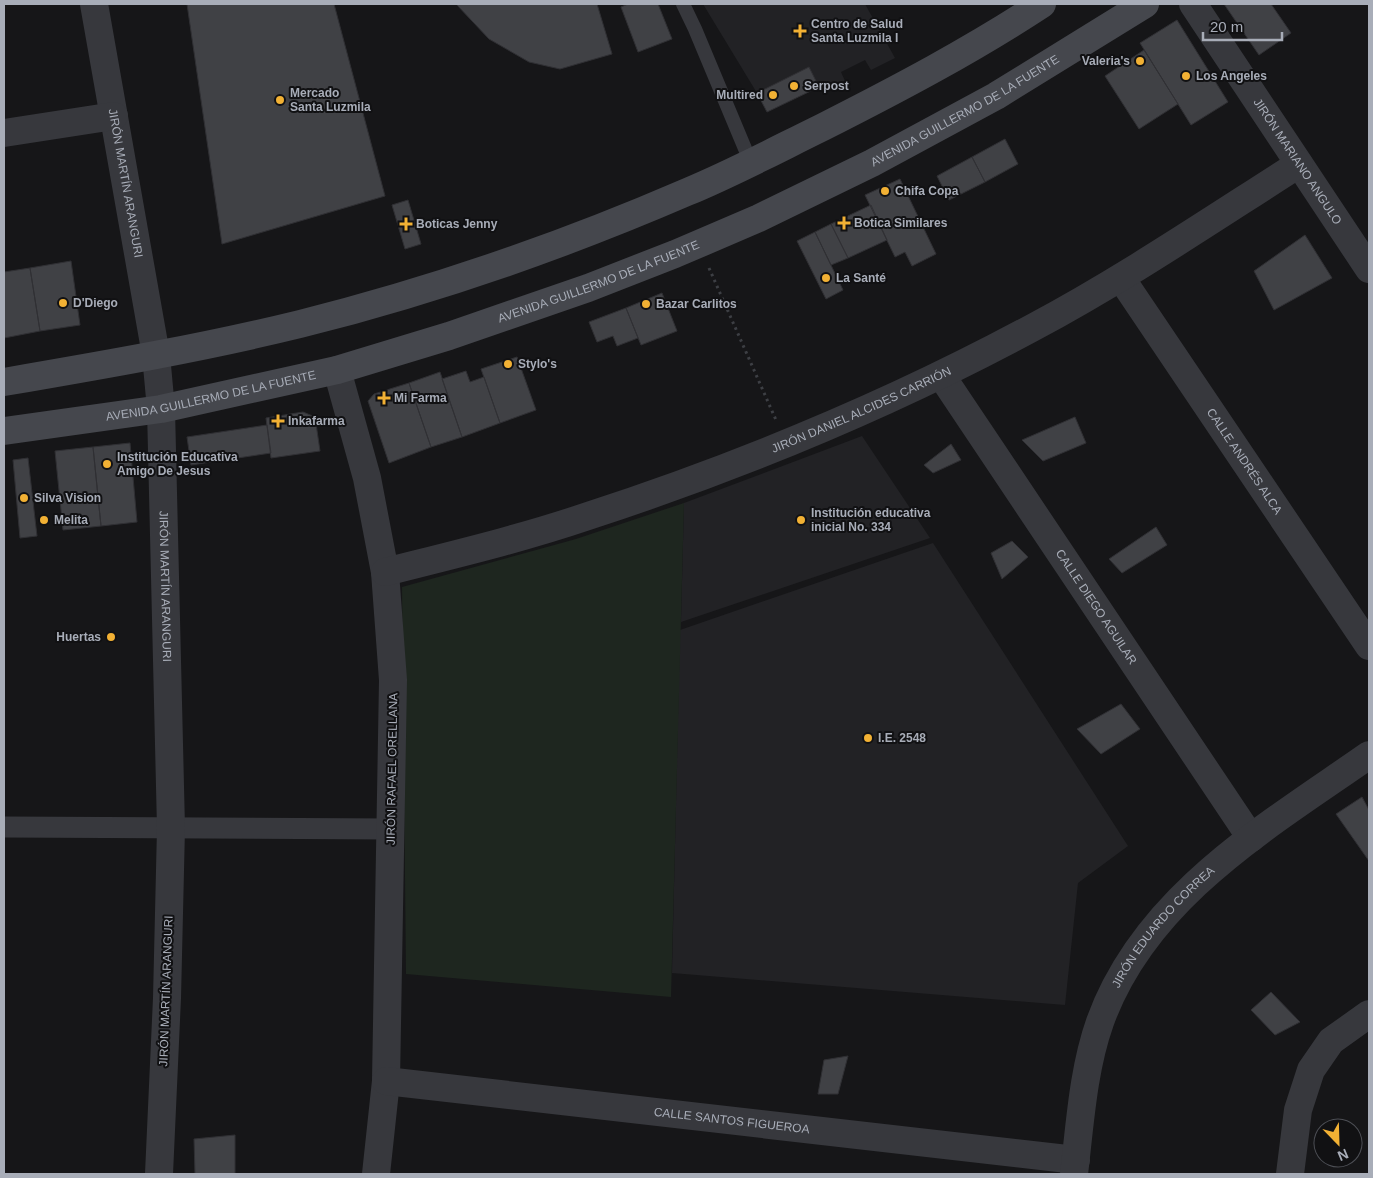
<svg xmlns="http://www.w3.org/2000/svg" width="1373" height="1178" font-family="Arial,sans-serif">
<style>
.built{fill:#222225}
.green{fill:#1e261f}
.building{fill:#404145;stroke:#303034}
.lines{fill:none;stroke-linecap:round;stroke-linejoin:round}
.path{stroke:#3d3f44;stroke-width:3;stroke-dasharray:2.5 4;stroke-linecap:butt}
.service{stroke:#37383d;stroke-width:14}
.pedestrian{stroke:#37383d;stroke-width:21}
.minor{stroke:#37383d;stroke-width:28}
.secondary{stroke:#45474d;stroke-width:28}
.poi-dot{fill:#f2b134;stroke:#111113;stroke-width:2}
.labels{text-anchor:middle;stroke-width:4;stroke-linejoin:round;paint-order:stroke}
.poi-label{font-size:12px;font-weight:bold;fill:#a8adb8;stroke:#111113;text-anchor:start}
.street-label{font-size:12px;fill:#a8adb8;stroke:#111113}
</style>
<rect width="100%" height="100%" fill="#161618"/>
<path class="built" d="M703,4H865L895,58L871,70L865,60L841,72L845,81L822,92L819,87L757,93Z
M862,436L930,538L681,622L684,503Z
M933,543L1128,846L1078,883L1065,1005L672,973L680,630Z"/>
<path class="green" d="M684,503L671,997L406,974L402,587L576,539Z"/>
<path class="building" d="M187,4H334L385,196L222,244Z
M456,4H597L612,54L560,69L529,62L489,39Z
M628,4H658L672,39L638,52L621,7Z
M1224,4H1271L1291,33L1259,55Z
M1177,20L1228,102L1191,125L1140,43Z
M1144,50L1178,104L1139,129L1105,76Z
M809,67L819,87L767,112L757,93Z
M1005,139L1018,164L985,182L972,157Z
M972,157L985,182L949,200L937,176Z
M900,179L936,254L912,266L905,252L895,257L865,195Z
M408,200L421,244L405,249L392,205Z
M871,205L887,240L848,258L831,224Z
M831,224L848,258L831,265L815,232Z
M815,232L843,290L826,299L797,241Z
M1305,235L1332,278L1274,310L1254,271Z
M71,261L80,325L40,331L30,268Z
M30,268L40,331L4,338V272Z
M662,293L677,331L641,345L626,308Z
M626,308L638,338L617,346L613,336L597,342L589,322Z
M517,357L536,410L500,423L481,369Z
M466,371L470,382L484,377L500,423L462,437L442,379Z
M440,372L462,437L431,447L409,383Z
M409,383L431,447L389,463L368,401L374,394Z
M303,412L315,417L320,451L271,458L266,418Z
M1075,417L1086,443L1043,461L1022,440Z
M267,425L271,453L191,465L187,437Z
M130,443L137,522L101,526L93,447Z
M951,444L961,460L933,473L924,465Z
M93,447L101,526L63,530L55,451Z
M28,458L37,536L20,538L13,460Z
M1156,527L1167,545L1122,573L1109,559Z
M1012,541L1028,557L1002,579L991,553Z
M1121,704L1140,729L1101,754L1077,729Z
M1362,797L1369,810V861L1336,814Z
M1271,992L1300,1022L1275,1035L1251,1010Z
M848,1056L838,1094H818L824,1060Z
M235,1135V1174H195L194,1139Z"/>
<g class="lines">
<path class="path" d="M709,268L776,420"/>
<path class="service" d="M683,4L695,29L751,163"/>
<path class="pedestrian" d="M4,827L391,829"/>
<g class="minor">
<path id="s1" d="M94,4L156,355L161,409L171,828L167,998L159,1174"/>
<path id="s2" d="M1193,4L1369,269"/>
<path d="M4,133L114,116"/>
<path id="s3" d="M1121,278L1369,646"/>
<path d="M337,370L367,478L385,572L393,680L386,1081L376,1174"/>
<path id="s4" d="M941,375L1251,838"/>
<path id="s5" d="M385,572C452,555 520,539 585,517C739,467 889,405 1032,328C1124,279 1211,220 1299,164"/>
<path id="s6" d="M386,1081L1076,1160"/>
<path id="s7" d="M1074,1174C1080,1124 1083,1070 1100,1022C1145,897 1266,827 1369,755"/>
<path d="M1290,1174L1298,1110L1311,1070L1331,1041L1369,1014"/>
</g>
<g class="secondary">
<path d="M4,382C103,365 202,348 300,324C432,291 562,246 687,192C733,173 778,149 823,127C898,89 972,50 1042,4"/>
<path id="s8" d="M4,431L161,409L337,370L449,336L588,288L675,254L759,218L872,163L996,96L1145,4"/>
</g>
</g>
<g class="poi-dot">
<path d="M797.5 23.5h5v5h5v5h-5v5h-5v-5h-5v-5h5z"/>
<circle cx="1140" cy="61" r="5"/>
<circle cx="1186" cy="76" r="5"/>
<circle cx="794" cy="86" r="5"/>
<circle cx="773" cy="95" r="5"/>
<circle cx="280" cy="100" r="5"/>
<circle cx="885" cy="191" r="5"/>
<path d="M841.5 215.5h5v5h5v5h-5v5h-5v-5h-5v-5h5z"/>
<path d="M403.5 216.5h5v5h5v5h-5v5h-5v-5h-5v-5h5z"/>
<circle cx="826" cy="278" r="5"/>
<circle cx="63" cy="303" r="5"/>
<circle cx="646" cy="304" r="5"/>
<circle cx="508" cy="364" r="5"/>
<path d="M381.5 390.5h5v5h5v5h-5v5h-5v-5h-5v-5h5z"/>
<path d="M275.5 413.5h5v5h5v5h-5v5h-5v-5h-5v-5h5z"/>
<circle cx="107" cy="464" r="5"/>
<circle cx="24" cy="498" r="5"/>
<circle cx="44" cy="520" r="5"/>
<circle cx="801" cy="520" r="5"/>
<circle cx="111" cy="637" r="5"/>
<circle cx="868" cy="738" r="5"/>
</g>
<g class="labels">
<g class="poi-label">
<text x="811" y="28">Centro de Salud<tspan x="811" dy="14">Santa Luzmila I</tspan></text>
<text x="1130" y="65" text-anchor="end">Valeria's</text>
<text x="1196" y="80">Los Angeles</text>
<text x="804" y="90">Serpost</text>
<text x="290" y="97">Mercado<tspan x="290" dy="14">Santa Luzmila</tspan></text>
<text x="763" y="99" text-anchor="end">Multired</text>
<text x="895" y="195">Chifa Copa</text>
<text x="854" y="227">Botica Similares</text>
<text x="416" y="228">Boticas Jenny</text>
<text x="836" y="282">La Santé</text>
<text x="73" y="307">D'Diego</text>
<text x="656" y="308">Bazar Carlitos</text>
<text x="518" y="368">Stylo's</text>
<text x="394" y="402">Mi Farma</text>
<text x="288" y="425">Inkafarma</text>
<text x="117" y="461">Institución Educativa<tspan x="117" dy="14">Amigo De Jesus</tspan></text>
<text x="34" y="502">Silva Vision</text>
<text x="811" y="517">Institución educativa<tspan x="811" dy="14">inicial No. 334</tspan></text>
<text x="54" y="524">Melita</text>
<text x="101" y="641" text-anchor="end">Huertas</text>
<text x="878" y="742">I.E. 2548</text>
</g>
<g class="street-label">
<text dy="4" stroke="none"><textPath href="#s8" startOffset="1020">AVENIDA GUILLERMO DE LA FUENTE</textPath></text>
<text dy="4" stroke="none"><textPath href="#s2" startOffset="189">JIRÓN MARIANO ANGULO</textPath></text>
<text dy="4" stroke="none"><textPath href="#s1" startOffset="182">JIRÓN MARTÍN ARANGURI</textPath></text>
<text dy="4" stroke="none"><textPath href="#s8" startOffset="615">AVENIDA GUILLERMO DE LA FUENTE</textPath></text>
<text dy="4" stroke="none"><textPath href="#s8" startOffset="210">AVENIDA GUILLERMO DE LA FUENTE</textPath></text>
<text dy="4" stroke="none"><textPath href="#s5" startOffset="504">JIRÓN DANIEL ALCIDES CARRIÓN</textPath></text>
<text dy="4" stroke="none"><textPath href="#s3" startOffset="221">CALLE ANDRÉS ALCA</textPath></text>
<text dy="4" stroke="none"><textPath href="#s1" startOffset="588">JIRÓN MARTÍN ARANGURI</textPath></text>
<text dy="4" stroke="none"><textPath href="#s4" startOffset="279">CALLE DIEGO AGUILAR</textPath></text>
<text transform="translate(392 769) rotate(-89)" y="4">JIRÓN RAFAEL ORELLANA</text>
<text dy="4" stroke="none"><textPath href="#s7" startOffset="270">JIRÓN EDUARDO CORREA</textPath></text>
<text transform="translate(166 991) rotate(-88)" y="4">JIRÓN MARTÍN ARANGURI</text>
<text dy="4" stroke="none"><textPath href="#s6" startOffset="348">CALLE SANTOS FIGUEROA</textPath></text>
</g>
</g>
<rect width="1373" height="1178" fill="none" stroke="#a8adb8" stroke-width="10"/>
<g transform="translate(1338 1143) rotate(157)"><circle r="24" fill="#111113" stroke="#4d4f55"/>
<path d="M0-4L9 19L0 12L-9 19Z" fill="#f2b134"/>
<text y="-8" font-size="14" font-weight="bold" text-anchor="middle" fill="#a8adb8">N</text>
</g>
<path d="M1203 32v8h79v-8" fill="none" stroke="#a8adb8" stroke-width="2.5"/>
<text x="1210" y="32" font-size="15" fill="#a8adb8" stroke="#111113" stroke-width="4" paint-order="stroke">20 m</text>
</svg>
